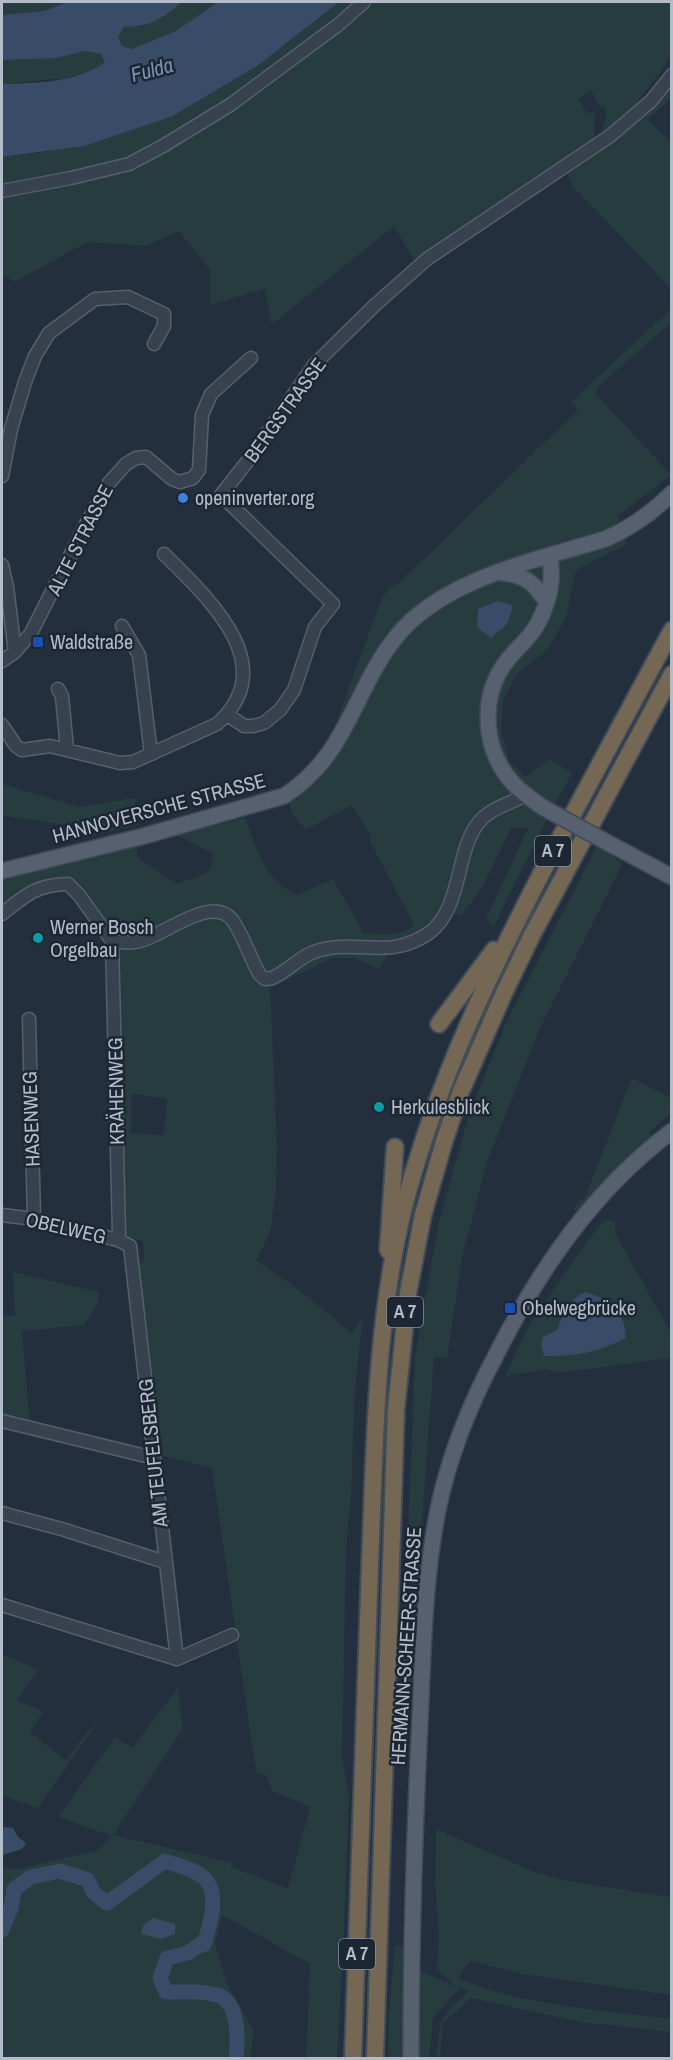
<svg xmlns="http://www.w3.org/2000/svg" width="673" height="2060" font-family="'Archivo Narrow',sans-serif">
<style>
.green{fill:#263c3f;fill-rule:evenodd}
.water{fill:#394c67}
.lines{fill:none;stroke-linecap:round;stroke-linejoin:round}
.river{stroke:#394c67;stroke-width:15}
.minor-casing{stroke:#565f6c;stroke-width:15}
.major-casing{stroke:#414a57;stroke-width:18}
.highway-casing{stroke:#434c59;stroke-width:20}
.minor{stroke:#38414e;stroke-width:12}
.major{stroke:#56606e;stroke-width:15}
.highway{stroke:#746855;stroke-width:16}
.major-bridge-casing{stroke:#414a57;stroke-width:18;stroke-linecap:butt}
.major-bridge{stroke:#56606e;stroke-width:15}
.shop-dot{fill:#3f7fe0;stroke:#1d2633;stroke-width:2}
.transit-dot{fill:#1a4fb4;stroke:#1d2633;stroke-width:2}
.culture-dot{fill:#0f9aa8;stroke:#1d2633;stroke-width:2}
.labels{text-anchor:middle;stroke-width:5;stroke-linejoin:round;paint-order:stroke}
.shield{fill:#1d2633;stroke:#878f9c;stroke-width:1.5}
.shield-label{font-size:18px;font-weight:bold;fill:#b4bcc9}
.street-label{font-size:20px;fill:#b4bcc9;stroke:#1d2633}
.poi-label{font-size:20px;fill:#b4bcc9;stroke:#1d2633;text-anchor:start}
.water-label{font-size:21px;font-style:italic;fill:#7c92b1;stroke:#1d2633}
</style>
<rect width="100%" height="100%" fill="#242f3e"/>
<path class="green" d="M2,2H218L176,31L106,61L92,72L66,78L2,84Z
M339,2H671V54L660,73L637,103V107L606,133H601L607,114L604,106L600,107L591,90L578,99L588,114L594,111L595,114L594,140L414,260L394,226L272,324L265,289L210,305V270L179,231L146,246L87,242L15,282L2,274V157L41,153L173,116L257,66Z
M671,81V98L648,119L671,143V289L572,185L568,175L570,167Z
M671,309V322L598,387L595,393L671,475L618,516L627,544L582,566L575,573L566,618L547,650L516,675L503,701L501,730L509,761L525,777L550,759L572,773L546,821L494,926L486,919L528,828H511L482,888L462,914H442L429,927L413,937L395,943L379,969L355,958H333L270,988L277,1143L276,1193L270,1233L256,1260L294,1286L352,1333L363,1318L355,1387L351,1494L346,1550L342,1757L349,1797L344,1937L337,2058H306L310,1964L222,1915L215,1944L227,1983L254,2031L250,2058H2V1868L19,1869L98,1850L112,1836L58,1817L115,1737L132,1748L178,1688L183,1729L113,1835L233,1863L231,1867L288,1888L310,1807L272,1791L267,1776L256,1772L212,1468L147,1452L132,1300L142,1301L139,1268L144,1258L143,1241L126,1237L116,955L71,881L2,911V878L137,845V857L177,884L200,876L210,870L213,854L177,835L245,818C257,850 263,877 296,895L333,879L360,926L362,933C377,934 403,937 414,925L370,841L371,835L351,805L306,830L292,814L289,803L316,781L331,763L328,745L382,598L390,587L399,583L578,410L571,402ZM131,1093L167,1099L164,1135L131,1133Z
M2,784L80,807L135,798L137,825L86,837L82,827L5,816L2,817Z
M597,846L611,854L622,865L540,1028L487,1162L462,1257L447,1358L434,1357L404,1766H399L415,1356L439,1222L469,1115L506,1023Z
M632,1078L671,1098V1113L649,1132L652,1137L579,1211L573,1208L586,1195Z
M604,1220L615,1221V1233L671,1333V1358L557,1373L548,1369L505,1376L530,1324L577,1255Z
M13,1272L99,1292L97,1304L84,1325L22,1331L30,1423L2,1415V1317L15,1315Z
M2,1654L39,1670L17,1700L43,1712L30,1732L66,1760L109,1705L38,1808L2,1796Z
M436,1829L535,1872L562,1880L671,1897V1995L522,1974L470,1961L458,1978C522,2006 602,2010 671,2019V2032L580,2022L471,1998L443,2023L440,2058H436C441,2018 438,2017 470,1991L460,1988L433,2018L429,2058H417L418,1970L457,1987L437,1969L439,1935L435,1884Z
M395,1945L406,1947V2058H388L389,2013Z"/>
<path class="water" d="M67,2H182C162,19 152,26 124,27L118,37L122,46L132,49L176,31L218,2H339L257,66L173,116L84,146L2,157V84C35,83 78,83 105,62L101,54L85,51L55,58L2,60V15L45,11Z
M498,601L513,606L507,624L491,638L477,627L478,609Z
M586,1292C610,1300 625,1310 626,1338C599,1352 574,1357 544,1356L541,1345L543,1337L557,1330C564,1314 569,1298 586,1292Z
M2,1827L13,1828L18,1837L26,1843L22,1849L2,1855Z
M153,1918L175,1924V1934L161,1939L141,1934L143,1925Z"/>
<g class="lines">
<path class="river" d="M2,1930L11,1908L14,1889L31,1877L60,1871L88,1880L93,1892L107,1903L165,1861C177,1865 199,1870 207,1881C219,1897 209,1928 204,1945L205,1941L188,1953L167,1958L160,1978L166,1992C181,1992 208,1990 222,1997C239,2007 238,2042 236,2058"/>
<defs>
<path id="minor" d="M2,191L71,178L129,164L163,146L230,105L338,25L364,2
M2,476L11,429L25,382L35,356L49,333L95,299L128,297L164,314V326L154,344
M2,565L7,587L15,652
M122,626L139,655L151,754
M2,661L15,652L31,633L85,526L109,483L126,464L136,458L146,457L172,479L180,482L193,478L199,470L202,415L211,394L251,358
M58,689L62,696L67,749
M228,715L244,726H253L264,723L280,710L294,690L315,627L333,604L221,495L247,462L314,365L375,305L427,259L610,136L651,101L672,75
M2,725L16,746L22,750L50,746L120,763L133,762L217,724C283,665 208,598 164,554
M2,914C26,895 35,885 68,884L79,895L112,941C120,942 131,944 140,941C165,935 213,893 233,921C244,937 250,958 260,975L265,979L272,978C287,972 299,957 314,952C354,937 387,962 429,933C461,910 456,855 476,826C488,808 508,805 525,795
M112,941L119,1234L118,1240
M29,1019L34,1219
M2,1215L34,1219L118,1240L130,1246L177,1659
M2,1421L154,1458
M2,1513L65,1530L165,1562
M2,1605L177,1659L232,1635"/>
<path id="major" d="M502,573C520,574 533,581 542,596
M544,808C533,800 521,793 512,782C484,751 480,701 503,666C511,654 522,645 530,635C546,615 556,581 549,556
M610,844L672,877
M2,871L144,836L284,796C348,755 353,691 396,637C442,579 537,560 605,539C631,528 652,513 672,493
M411,2058C411,1952 414,1847 419,1741C423,1666 423,1584 438,1510C449,1455 470,1404 496,1355C540,1268 594,1190 672,1131"/>
<path id="highway" d="M439,1024L494,950
M388,1250L395,1147
M353,2058C359,1894 364,1729 370,1564C375,1445 375,1324 404,1207C436,1082 492,968 551,855C591,780 631,705 672,630
M375,2058L396,1409L408,1293L423,1215L444,1142L461,1091L504,993L532,935L672,674"/>
</defs>
<use href="#minor" class="minor-casing"/>
<use href="#major" class="major-casing"/>
<use href="#highway" class="highway-casing"/>
<use href="#minor" class="minor"/>
<use href="#major" class="major"/>
<use href="#highway" class="highway"/>
<defs>
<path id="major-bridge" d="M544,808L610,844"/>
</defs>
<use href="#major-bridge" class="major-bridge-casing"/>
<use href="#major-bridge" class="major-bridge"/>
</g>
<circle class="shop-dot" cx="183" cy="498" r="6"/>
<g class="transit-dot">
<rect x="32" y="636" width="12" height="12" rx="3"/>
<rect x="504" y="1302" width="12" height="12" rx="3"/>
</g>
<g class="culture-dot">
<circle cx="38" cy="938" r="6"/>
<circle cx="379" cy="1107" r="6"/>
</g>
<g class="labels">
<g class="shield">
<rect x="535" y="836" width="36" height="30" rx="4.5"/>
<rect x="387" y="1297" width="36" height="30" rx="4.5"/>
<rect x="339" y="1939" width="36" height="30" rx="4.5"/>
</g>
<g class="shield-label">
<text x="553" y="857">A 7</text>
<text x="405" y="1318">A 7</text>
<text x="357" y="1960">A 7</text>
</g>
<g class="street-label">
<text transform="translate(285 410) rotate(-54)" y="7">BERGSTRASSE</text>
<text transform="translate(80 540) rotate(-63)" y="7">ALTE STRASSE</text>
<text transform="translate(159 808) rotate(-15)" y="7">HANNOVERSCHE STRASSE</text>
<text transform="translate(116 1091) rotate(-91)" y="7">KRÄHENWEG</text>
<text transform="translate(31 1119) rotate(-92)" y="7">HASENWEG</text>
<text transform="translate(66 1228) rotate(13)" y="7">OBELWEG</text>
<text transform="translate(153 1453) rotate(-96)" y="7">AM TEUFELSBERG</text>
<text transform="translate(406 1646) rotate(-86)" y="7">HERMANN-SCHEER-STRASSE</text>
</g>
<g class="poi-label">
<text x="195" y="505">openinverter.org</text>
<text x="50" y="649">Waldstraße</text>
<text x="50" y="934">Werner Bosch<tspan x="50" dy="23">Orgelbau</tspan></text>
<text x="391" y="1114">Herkulesblick</text>
<text x="522" y="1315">Obelwegbrücke</text>
</g>
<g class="water-label">
<text transform="translate(152 70) rotate(-15)" y="7">Fulda</text>
</g>
</g>
<rect width="673" height="2060" fill="none" stroke="#b4bcc9" stroke-width="6"/>
</svg>
